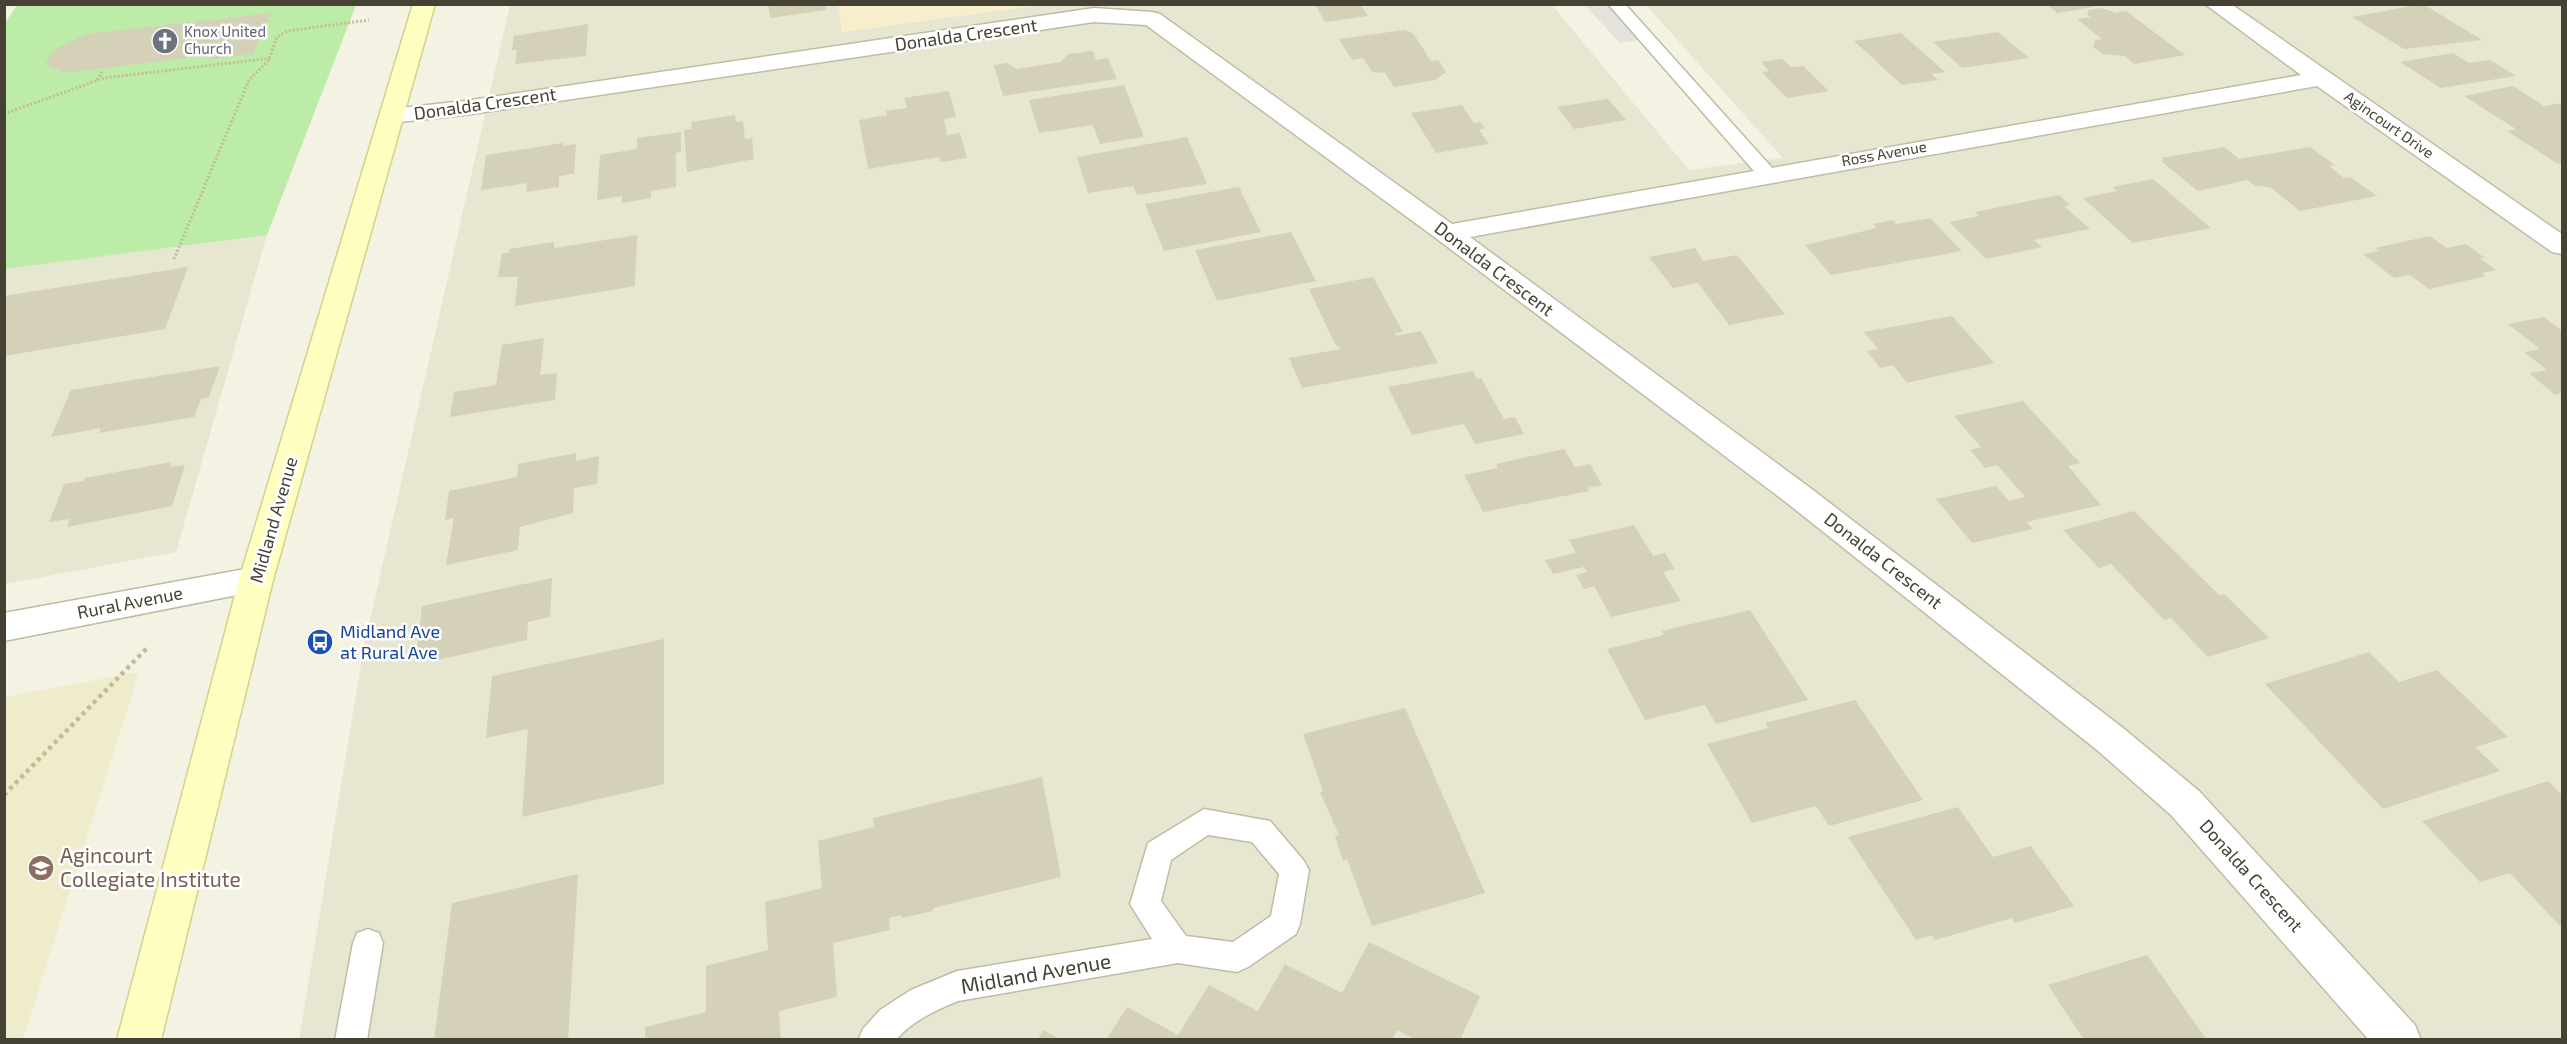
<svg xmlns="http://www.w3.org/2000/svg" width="2567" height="1044" font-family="'Exo 2',sans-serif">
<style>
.residential{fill:#e7e6d1}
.commercial{fill:#f7efcc}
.education{fill:#eeeccb}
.green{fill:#bdeba8}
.parking{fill:#e3e2dc}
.building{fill:#d5d1b8}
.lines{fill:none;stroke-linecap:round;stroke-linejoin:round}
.service-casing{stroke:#bfbca5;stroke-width:3}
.minor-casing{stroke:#bfbca5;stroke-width:3}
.secondary-casing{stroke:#d3d28d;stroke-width:3}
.path-far1{stroke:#c2bd95;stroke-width:3;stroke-dasharray:2 2;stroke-linecap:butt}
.path{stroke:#c2bd95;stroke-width:4.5;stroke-dasharray:4 4;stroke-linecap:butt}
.service{fill:#fff;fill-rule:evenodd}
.minor{fill:#fff;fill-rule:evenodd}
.secondary{fill:#ffffc1;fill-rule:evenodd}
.labels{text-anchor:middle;stroke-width:5;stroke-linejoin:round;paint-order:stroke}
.far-worship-label{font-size:15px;fill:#5b616d;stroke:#fff;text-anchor:start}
.far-street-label{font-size:15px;fill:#454233;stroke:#fff}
.street-label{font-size:18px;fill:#454233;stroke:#fff}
.transit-label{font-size:18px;fill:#164399;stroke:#fff;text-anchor:start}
.near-education-label{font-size:21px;fill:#785e54;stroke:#fff;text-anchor:start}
.near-street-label{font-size:21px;fill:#454233;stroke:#fff}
</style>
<rect width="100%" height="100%" fill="#f3f2e3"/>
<path class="residential" d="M1043,4L1552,5L1689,170L1783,158L1646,5H2562V1039L299,1040L364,646L510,5H838L843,32Z
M267,235L176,552L5,584L4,269Z"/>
<path class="commercial" d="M838,4L1043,5L842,32Z"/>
<path class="education" d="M139,672L23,1039H5V697Z"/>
<path class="green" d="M17,5H356L267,235L5,269L4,25Z"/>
<path class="parking" d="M1585,5H1617L1649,38L1620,43Z"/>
<path class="building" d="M768,4H825L826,10L770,18Z
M1315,4H1360L1368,16L1325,22Z
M2046,4H2099V6L2057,13Z
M2423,4L2482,40L2404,49L2352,17Z
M2102,8L2116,13L2126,11L2185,55L2134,64L2125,56L2102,54L2093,47L2095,40L2102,39L2077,19L2091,17L2087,15L2089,10Z
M271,13L253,54L209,60L211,55L64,73L45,64L56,48L87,34Z
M588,24L586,56L515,64L517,50H512L514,36Z
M1404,30L1413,33L1431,61L1438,60L1446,72L1435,80L1394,87L1385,73L1372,72L1363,58L1352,60L1339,39Z
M1998,32L2029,58L1962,68L1933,42Z
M1901,33L1945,72L1931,74L1938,80L1902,85L1854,41Z
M1093,51L1096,60L1108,58L1117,79L1003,96L994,65L1007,63L1017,69L1061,62L1068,54Z
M2453,53L2469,63L2490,60L2516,76L2441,88L2400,62Z
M1782,59L1791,67L1803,66L1829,91L1787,98L1762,72L1769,71L1761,62Z
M1124,85L1144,137L1100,144L1093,125L1039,133L1029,100Z
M2513,86L2544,106L2562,103V163L2558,164L2507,131L2516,129L2464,96Z
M949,91L956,117L944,119L947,135L960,133L967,158L941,162L939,157L868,169L859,120L887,115L886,111L907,108L904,98Z
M1608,99L1626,120L1574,129L1557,107Z
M1462,105L1474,123L1480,122L1485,128L1479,130L1489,144L1436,153L1411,113Z
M735,115L736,122L743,121L745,139L752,138L754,159L687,172L684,130L692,129L691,122Z
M681,132V152L676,153V187L651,191V198L622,203V196L597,200L600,155L637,149V138Z
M1187,137L1207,184L1137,195L1133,186L1088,193L1077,157Z
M563,143V146L576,144L574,174L559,176V187L526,192L527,183L481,190L486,155Z
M2224,147L2239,159L2310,147L2335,165L2329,166L2344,178L2350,177L2377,196L2300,211L2270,187L2255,186L2247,180L2198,191L2161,161H2164L2161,158Z
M2153,179L2211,228L2133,243L2083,198L2117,191L2112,187Z
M1239,187L1261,232L1164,251L1145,204Z
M2059,195L2070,205L2064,206L2090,229L2034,240L2042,247L1986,259L1949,222L1979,216L1975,212Z
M1930,218L1962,251L1831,275L1805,245L1877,228L1873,224L1893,220L1896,224Z
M1291,232L1316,281L1217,301L1195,250Z
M637,235L635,286L515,306L518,277H498L502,253H509V249L554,242V248Z
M2430,236L2447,248L2466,244L2485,258H2480L2496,270L2482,273L2486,276L2429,289L2410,275L2394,278L2363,254L2379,251L2375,248Z
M1695,248L1703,261L1737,255L1785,314L1729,325L1698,283L1673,288L1649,257Z
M188,267L165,329L4,356V296Z
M1373,277L1403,332L1395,333L1396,336L1421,331L1438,363L1302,388L1289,358L1341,349L1335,344L1309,289Z
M1952,316L1994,363L1907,383L1893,365L1880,368L1867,351L1878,349L1864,332Z
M2544,317L2562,331V393L2555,395L2529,373L2547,370L2524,352L2540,349L2508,324Z
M544,338L540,375L557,373L555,400L450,417L454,392L496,385L502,345Z
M220,366L209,397L201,399L194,417L99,433L101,428L51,437L71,390Z
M1473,371L1477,379L1481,378L1504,419L1515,417L1524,434L1475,444L1464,424L1412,435L1388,387Z
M2023,401L2080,463L2068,466L2101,505L2027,522L2033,529L1972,543L1936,499L1996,486L2009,501L2025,497L1997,465L1985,468L1970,450L1981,447L1954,416Z
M1564,449L1575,467L1590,464L1602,485L1587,488L1589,491L1483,512L1464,475L1498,468L1496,464Z
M576,453V461L599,456L597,484L574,488L573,513L520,527L518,550L446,565L454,518L445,520L449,491L517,477L518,464Z
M171,462L170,467L185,465L172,506L67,527L70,519L49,522L64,484L84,481L85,478Z
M2134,511L2219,595L2224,594L2269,638L2208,657L2171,618L2164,620L2111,564L2099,568L2063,530Z
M1634,525L1653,556L1665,553L1675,569L1663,572L1681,601L1611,617L1594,586L1584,589L1576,575L1587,572L1584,567L1553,574L1545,560L1576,553L1569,540Z
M552,578L550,617L528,622L527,640L433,661V655L416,659L422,606Z
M1750,610L1808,700L1716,724L1705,705L1645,720L1607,649L1664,635L1662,631Z
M664,639V784L522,817L528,729L486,738L492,676Z
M2369,652L2399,682L2437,670L2508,737L2475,747L2500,771L2383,809L2265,684Z
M1855,700L1923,800L1829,826L1816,806L1752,823L1707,744L1768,728L1765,723Z
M1405,708L1485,893L1372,926L1347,859L1343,861L1335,836L1339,835L1320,792L1323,791L1303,734Z
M1042,777L1061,877L933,908V911L901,918V915L889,918L890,930L833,943L837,997L779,1011L781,1040H645V1027L706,1012V966L768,950L765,902L822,888L818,841L874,827L873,818Z
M2548,781L2562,795V925L2560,926L2510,873L2480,882L2422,821Z
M1958,807L1993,857L2031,846L2074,906L2015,923L2012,918L1935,940L1932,935L1916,940L1848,837Z
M578,874L568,1040H434L452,903Z
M1369,942L1480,996L1460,1040H1416L1397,1030L1392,1040H1106L1127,1007L1178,1035L1209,985L1258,1011L1285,964L1342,993Z
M2147,955L2207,1040H2084L2048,985Z
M1044,1030L1061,1040H1037Z"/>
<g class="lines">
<defs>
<path id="service" d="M1608,4H1625L1774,170L1776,174L1774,178H1760Z
M1204,809L1270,821L1304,861L1309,870L1300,924L1296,934L1248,967L1237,972L1178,963L958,1001C936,1010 912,1021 896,1040H858L863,1029L880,1010L911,990L957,971L1152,939L1130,904L1148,843ZM1208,835L1252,842L1279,874L1271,916L1233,942L1186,936L1161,901L1171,860Z
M368,929L379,933L383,943L367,1040H335L353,943L357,933Z"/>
<path id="minor" d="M2205,4H2231L2562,234V254L2552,252L2317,86L1470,237L1809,487L2123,728L2199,791L2415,1025L2421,1040H2369L2171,815L2097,750L1787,503L1437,239L1146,25L1094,22L464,115L391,123L382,121L379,116L382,111L391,109L464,101L1094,8L1152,12L1160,14L1452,224L2301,75Z
M256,567L268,571L273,580L268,589L4,641V613Z"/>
<path id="secondary" d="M413,4H435L273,580L161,1040H117L239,580Z"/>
</defs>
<use href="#service" class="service-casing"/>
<use href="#minor" class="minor-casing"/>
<use href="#secondary" class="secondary-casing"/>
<path class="path-far1" d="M97,80L102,72
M4,114L104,78L272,58
M174,259L249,80L268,61L277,37L287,31L369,20"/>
<path class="path" d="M4,795L149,646"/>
<use href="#service" class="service"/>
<use href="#minor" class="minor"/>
<use href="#secondary" class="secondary"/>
</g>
<defs>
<symbol id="church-disc" viewBox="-11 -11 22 22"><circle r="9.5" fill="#6b7280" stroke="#fff"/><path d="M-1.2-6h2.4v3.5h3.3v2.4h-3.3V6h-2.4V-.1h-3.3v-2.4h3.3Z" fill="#fff"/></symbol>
<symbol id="bus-disc" viewBox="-11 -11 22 22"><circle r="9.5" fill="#1a4fb4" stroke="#fff"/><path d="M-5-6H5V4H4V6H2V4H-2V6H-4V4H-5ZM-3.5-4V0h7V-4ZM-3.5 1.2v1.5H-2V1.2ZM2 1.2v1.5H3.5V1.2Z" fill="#fff"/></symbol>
<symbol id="school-disc" viewBox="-11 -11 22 22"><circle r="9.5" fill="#8d6e63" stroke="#fff"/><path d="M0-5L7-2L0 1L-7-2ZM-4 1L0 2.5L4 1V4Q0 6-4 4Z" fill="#fff"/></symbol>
</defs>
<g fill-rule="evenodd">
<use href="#church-disc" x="150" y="26" width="30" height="30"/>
<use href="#bus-disc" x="305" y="627" width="30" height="30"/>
<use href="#school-disc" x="26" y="853" width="30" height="30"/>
</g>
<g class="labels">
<g class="far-worship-label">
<text x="184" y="37">Knox United<tspan x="184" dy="17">Church</tspan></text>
</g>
<g class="far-street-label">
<text transform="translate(2389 125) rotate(35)" y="5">Agincourt Drive</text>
<text transform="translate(1884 154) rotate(-10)" y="5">Ross Avenue</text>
</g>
<g class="street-label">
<text transform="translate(966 35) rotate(-8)" y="6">Donalda Crescent</text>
<text transform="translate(485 104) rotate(-8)" y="6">Donalda Crescent</text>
<text transform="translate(1494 269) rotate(37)" y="6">Donalda Crescent</text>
<text transform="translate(274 520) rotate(-74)" y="6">Midland Avenue</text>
<text transform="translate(1883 561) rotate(38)" y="6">Donalda Crescent</text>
<text transform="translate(130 603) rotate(-11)" y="6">Rural Avenue</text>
<text transform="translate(2251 876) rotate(48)" y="6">Donalda Crescent</text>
</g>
<g class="transit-label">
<text x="340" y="638">Midland Ave<tspan x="340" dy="21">at Rural Ave</tspan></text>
</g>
<g class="near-education-label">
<text x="60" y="863">Agincourt<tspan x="60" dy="24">Collegiate Institute</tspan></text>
</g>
<g class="near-street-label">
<text transform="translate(1036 974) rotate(-10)" y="7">Midland Avenue</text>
</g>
</g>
<rect width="2567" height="1044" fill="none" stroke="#454233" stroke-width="12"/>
</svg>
